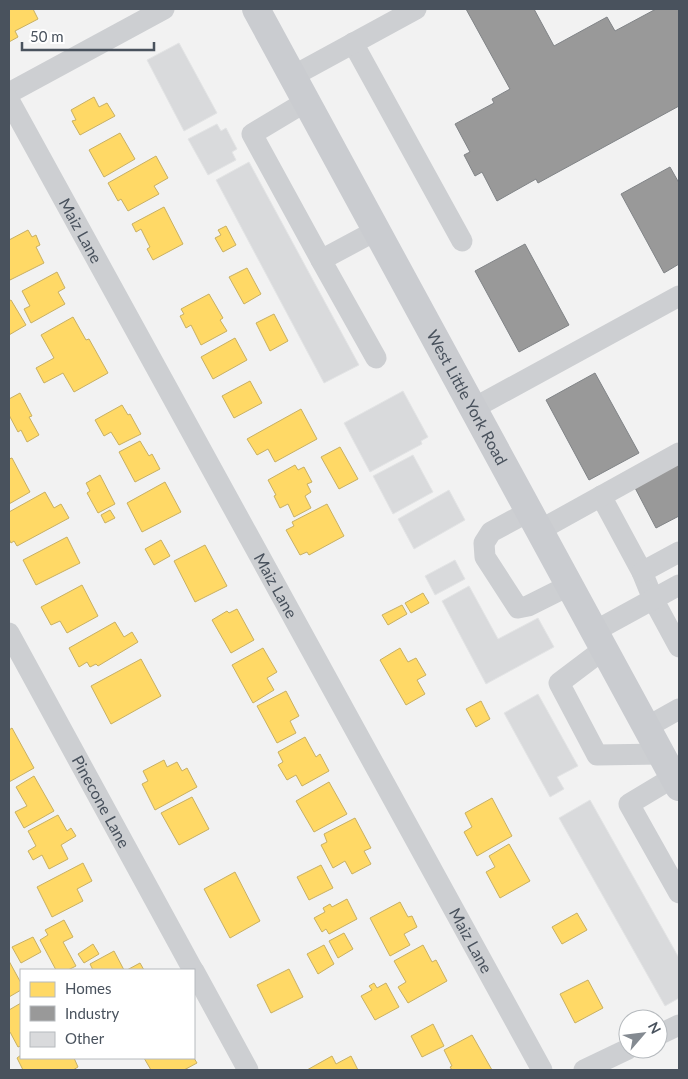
<svg xmlns="http://www.w3.org/2000/svg" width="688" height="1079" font-family="Lato,sans-serif">
<style>
.homes{fill:#ffd966;stroke:#c8b063}
.industry{fill:#999;stroke:#818487}
.building{fill:#d9dadc;stroke:#e3e4e5}
.lines{fill:none;stroke-linecap:round;stroke-linejoin:round}
.minor{stroke:#cdcfd2;stroke-width:21}
.major{stroke:#caccd0;stroke-width:28}
.labels{text-anchor:middle;stroke-width:5;stroke-linejoin:round;paint-order:stroke}
.street-label{font-size:16px;fill:#49525d;stroke:#fff}
</style>
<rect width="100%" height="100%" fill="#f2f2f2"/>
<path class="homes" d="M9,9H33L38,19L15,31L18,37L9,42Z
M94,97L99,107L107,103L115,116L80,135L72,121L76,120L71,110Z
M120,133L135,159L104,177L89,150Z
M156,156L168,178L154,186L159,194L128,211L121,199L118,201L108,183Z
M164,207L183,244L153,260L147,249L150,247L141,229L136,232L132,224Z
M226,226L236,245L223,252L215,238L221,235L218,230Z
M28,230L32,237L36,235L40,245L36,247L44,263L10,280L9,277V240Z
M247,268L261,294L244,304L229,277Z
M57,272L65,288L58,292L65,304L31,323L24,309L30,306L22,291Z
M209,294L223,318L220,320L227,331L201,345L191,325L186,328L180,316L184,314L181,309Z
M11,300L26,325L9,335V301Z
M274,314L288,341L270,351L256,323Z
M73,317L86,340L89,339L108,373L74,392L63,373L44,383L36,368L54,358L41,335Z
M235,338L247,360L213,379L201,357Z
M250,381L262,403L234,418L222,396Z
M20,393L32,416L29,417L39,435L27,442L21,430L18,432L9,415V399Z
M122,405L128,415L130,414L141,434L119,445L111,432L104,436L95,420Z
M301,409L317,439L275,462L268,449L257,455L247,439Z
M140,441L149,456L152,454L160,469L135,482L119,452Z
M340,447L358,479L339,489L321,457Z
M12,458L30,492L9,504V459Z
M295,465L298,470L304,467L312,482L307,484L311,492L305,496L311,508L294,517L288,504L280,508L274,496L276,495L268,480Z
M100,475L115,504L98,513L87,493L90,491L86,483Z
M165,482L181,512L142,532L127,503Z
M45,492L54,508L61,504L69,518L17,546L14,541L11,543L9,539V512Z
M327,504L344,536L309,555L307,552L300,555L286,530L294,526L292,522Z
M110,510L115,518L105,523L101,515Z
M67,537L80,563L36,585L23,560Z
M161,540L170,556L154,565L145,549Z
M205,545L227,586L195,602L174,561Z
M82,585L98,616L67,633L60,621L51,625L41,607Z
M423,593L429,603L411,613L405,603Z
M402,605L407,614L388,625L382,615Z
M237,609L254,640L231,653L212,620L227,611L229,613Z
M115,622L124,637L132,632L138,642L98,666L96,664L90,667L87,662L79,667L69,648Z
M263,648L277,672L267,678L274,690L253,703L232,665Z
M400,648L408,662L416,658L426,675L417,680L425,694L406,705L380,660Z
M141,659L161,696L111,724L91,686Z
M286,691L299,716L290,721L296,733L277,743L257,706Z
M481,701L490,719L476,727L466,709Z
M12,728L34,768L9,782V730Z
M305,737L316,757L320,754L329,771L302,786L296,775L287,780L278,765L283,762L278,752Z
M164,760L167,767L177,762L182,771L187,768L197,787L155,810L142,784L148,781L143,771Z
M34,776L54,811L24,828L15,812L27,806L16,787Z
M329,782L347,814L314,832L296,801Z
M192,797L209,829L179,845L161,813Z
M492,798L512,836L477,856L464,832L472,827L465,813Z
M58,815L67,831L71,828L76,836L61,845L68,859L49,869L42,855L33,860L28,851L36,846L28,831Z
M355,818L371,848L364,851L371,864L352,874L345,861L333,868L321,845L327,842L324,834Z
M509,844L530,881L500,898L486,872L495,867L489,856Z
M83,863L92,881L77,889L83,901L52,917L37,887Z
M321,865L333,888L309,900L297,877Z
M235,872L260,921L230,938L204,889Z
M347,899L357,919L329,934L326,929L322,932L314,918L325,912L323,908L330,904L332,907Z
M400,902L408,917L412,916L417,927L404,934L410,945L390,956L370,918Z
M577,913L587,930L562,944L552,927Z
M64,920L73,937L63,942L76,966L68,970H56L40,940L48,935L45,930Z
M344,933L353,949L338,958L329,941Z
M33,937L41,952L21,963L12,947Z
M93,944L99,954L84,963L78,954Z
M324,945L334,964L318,974L307,954Z
M423,945L432,962L436,960L447,981L408,1003L398,987L406,982L394,961Z
M114,951L124,970H93L90,964Z
M9,961L21,983V990L9,997Z
M140,963L144,970H127Z
M289,969L303,997L271,1013L257,985Z
M588,980L603,1008L575,1023L560,994Z
M374,983L377,988L386,983L399,1007L375,1020L361,996L372,990L369,986Z
M21,1003V1046L18,1047L10,1032L9,1033V1010Z
M433,1024L444,1046L422,1057L411,1036Z
M472,1035L492,1070H452L450,1067L452,1066L444,1050Z
M21,1055V1058H74L78,1067L73,1070H23L17,1058Z
M332,1056L336,1064L351,1056L358,1070H307Z
M144,1058H194L197,1063L184,1070H151Z"/>
<path class="industry" d="M466,9H534L554,46L607,17L615,31L656,9H679V106L538,183L536,179L497,201L482,172L475,176L464,155L470,152L455,124L494,103L492,99L510,89Z
M670,167L679,183V264L664,273L621,194Z
M525,244L569,325L519,352L475,271Z
M595,373L639,453L589,480L546,400Z
M679,460V516L656,528L633,484Z"/>
<path class="building" d="M179,43L217,113L184,131L147,60Z
M217,124L221,131L226,128L237,149L232,152L236,160L208,175L188,139Z
M249,162L359,365L324,383L216,180Z
M403,391L428,437L421,441L422,444L370,472L344,423Z
M413,455L433,492L393,514L373,476Z
M449,490L465,520L414,549L398,519Z
M455,560L465,579L435,595L425,576Z
M469,586L498,639L538,618L554,647L486,684L442,601Z
M538,694L578,766L557,777L564,789L550,797L504,713Z
M590,800L679,958V998L665,1006L559,818Z"/>
<g class="lines">
<g class="minor">
<path d="M353,43L462,241"/>
<path d="M293,76L416,9"/>
<path d="M9,93L164,9"/>
<path id="s1" d="M9,100L542,1070"/>
<path d="M307,101L252,134L321,260"/>
<path d="M376,358L321,260L377,230"/>
<path d="M474,408L679,296"/>
<path d="M601,496L642,572L653,599L679,647"/>
<path d="M530,511L491,532L484,543L485,557L518,608L528,606L570,585"/>
<path d="M540,530L679,453"/>
<path d="M642,572L679,552"/>
<path d="M595,631L679,585"/>
<path id="s2" d="M9,633L193,970"/>
<path d="M604,649L559,683L597,755L661,754"/>
<path d="M647,727L679,709"/>
<path d="M674,777L629,804L679,893"/>
<path d="M194,971L248,1070"/>
<path d="M658,1035L679,1025"/>
<path d="M584,1070L628,1049"/>
</g>
<path class="major" id="s3" d="M256,9L679,787"/>
</g>
<g class="labels">
<g class="street-label">
<text dy="6" stroke="none"><textPath href="#s1" startOffset="149">Maiz Lane</textPath></text>
<text dy="6" stroke="none"><textPath href="#s3" startOffset="442">West Little York Road</textPath></text>
<text dy="6" stroke="none"><textPath href="#s1" startOffset="554">Maiz Lane</textPath></text>
<text dy="6" stroke="none"><textPath href="#s2" startOffset="192">Pinecone Lane</textPath></text>
<text dy="6" stroke="none"><textPath href="#s1" startOffset="959">Maiz Lane</textPath></text>
</g>
</g>
<rect width="688" height="1079" fill="none" stroke="#49525d" stroke-width="20"/>
<rect x="20" y="969" width="175" height="90" fill="#ffffff" stroke="#b6babe"/>
<rect x="30" y="982" width="25" height="15" fill="#ffd966" stroke="#b6babe"/>
<text x="65" y="994" font-size="15" fill="#49525d">Homes</text>
<rect x="30" y="1006" width="25" height="15" fill="#999999" stroke="#b6babe"/>
<text x="65" y="1019" font-size="15" fill="#49525d">Industry</text>
<rect x="30" y="1032" width="25" height="15" fill="#d9dadc" stroke="#b6babe"/>
<text x="65" y="1044" font-size="15" fill="#49525d">Other</text>
<g transform="translate(643 1034) rotate(62)"><circle r="24" fill="#ffffff" stroke="#b6babe"/>
<path d="M0-4L9 19L0 12L-9 19Z" fill="#848a91"/>
<text y="-8" font-size="14" font-weight="bold" text-anchor="middle" fill="#49525d">N</text>
</g>
<path d="M22 42v8h132v-8" fill="none" stroke="#49525d" stroke-width="2.5"/>
<text x="30" y="42" font-size="15" fill="#49525d" stroke="#ffffff" stroke-width="4" paint-order="stroke">50 m</text>
</svg>
